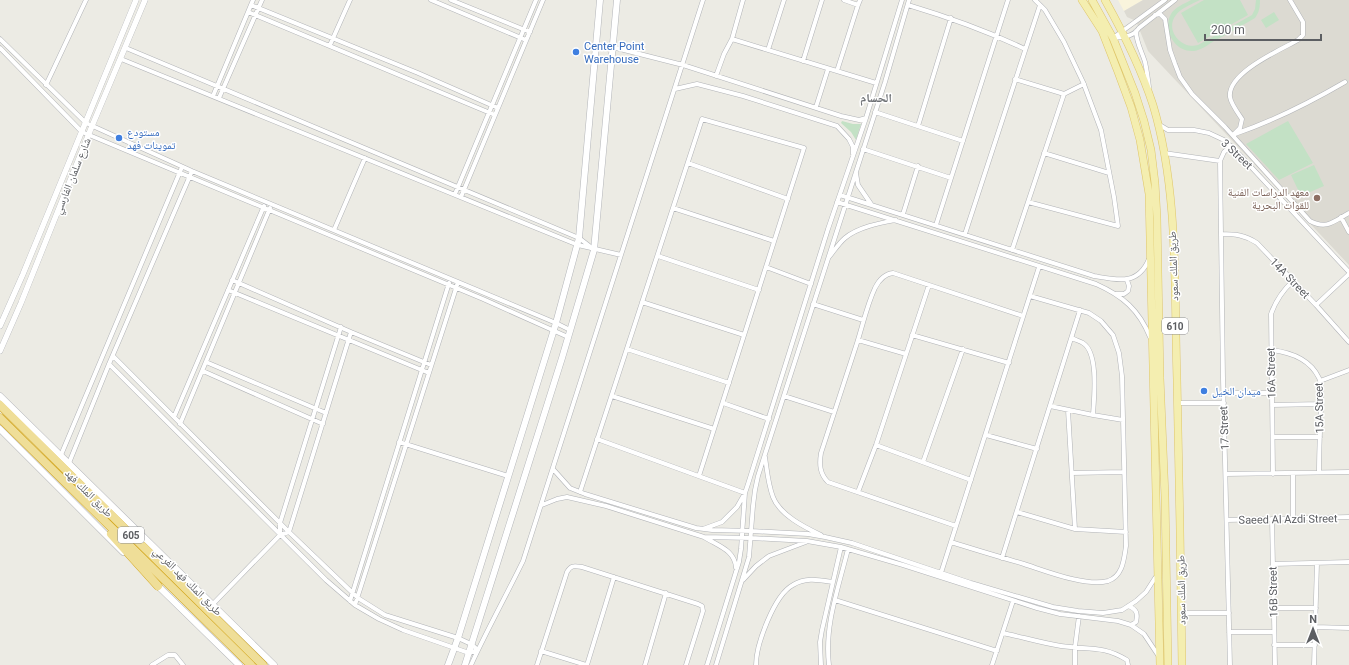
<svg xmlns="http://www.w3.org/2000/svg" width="1349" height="665" font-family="Roboto,'Noto Naskh Arabic',sans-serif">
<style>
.commercial{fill:#f9f4dc}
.education{fill:#dcdad2}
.green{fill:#c3e1c5}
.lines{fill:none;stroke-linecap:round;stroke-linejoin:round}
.minor-casing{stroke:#b1b3b7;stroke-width:5}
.tertiary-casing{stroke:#b1b3b7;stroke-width:6}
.secondary-casing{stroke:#b3b5b9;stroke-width:7}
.primary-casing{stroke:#dfc66a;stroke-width:8}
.motorway-casing{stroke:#d3a61d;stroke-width:9}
.minor{stroke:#fff;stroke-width:4}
.tertiary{stroke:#fff;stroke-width:5.5}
.secondary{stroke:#fff;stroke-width:6}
.primary{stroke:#f4eeb0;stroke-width:7}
.motorway{stroke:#efde98;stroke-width:8}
.shop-dot{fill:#3f7fe0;stroke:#fff;stroke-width:1.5}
.education-dot{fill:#8d6e63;stroke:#fff;stroke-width:1.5}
.labels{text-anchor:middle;stroke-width:3;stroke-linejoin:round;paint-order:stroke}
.shield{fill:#fff;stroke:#8d8e91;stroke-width:1}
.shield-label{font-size:10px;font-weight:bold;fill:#5c5e62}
.shop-label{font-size:11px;fill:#366cbe;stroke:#fff;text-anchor:start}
.street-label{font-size:11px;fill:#5c5e62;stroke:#fff}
.education-label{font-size:11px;fill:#785e54;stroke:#fff;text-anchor:end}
.neighbourhood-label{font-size:12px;font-weight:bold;fill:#6d7074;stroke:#fff}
</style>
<rect width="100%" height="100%" fill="#ecebe4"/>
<path class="commercial" d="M1118,0H1143L1124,11Z"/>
<path class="education" d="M1143,0H1349V265L1148,51L1136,21L1127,17L1124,11Z"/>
<path class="green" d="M1191,0H1200C1192,4 1181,8 1176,15C1164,30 1182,50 1198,45L1252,15L1255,9L1256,0H1260C1260,7 1259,13 1255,18C1241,26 1228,34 1214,41C1208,45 1201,50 1194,51C1175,53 1162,30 1171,14C1175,7 1184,4 1191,0Z
M1204,0H1240L1248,15L1198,43L1181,13Z
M1274,12L1279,20L1266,28L1261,20Z
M842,121L853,124H861L856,140L851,132L841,123Z
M1288,121L1313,163L1279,180L1246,144Z
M1314,165L1324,186L1301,196L1291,175Z"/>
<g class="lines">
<defs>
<path id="minor" d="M431,0L526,40
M451,0L530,32
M743,0L732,39L876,83
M844,0L858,5L860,0
M1165,0L1113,38C1123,37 1133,37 1139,28L1175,0
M251,5L418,73L498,108
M908,5C948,17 987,31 1025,49
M248,12L495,115
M1155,15L1160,14L1165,19L1170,50L1175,64L1180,77L1192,94L1225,127L1310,221C1327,230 1334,221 1349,213
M1136,31C1136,42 1142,52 1145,62C1147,71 1148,79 1149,87
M0,39L86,123L192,171L556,323L570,330
M330,45L350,0
M612,47L683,65L841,116L859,120L866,118
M0,48L82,132L483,299L568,337
M126,48L579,238L592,248
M768,50L784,0
M121,59L578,245L621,255L523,561C506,596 487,630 471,665
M803,61L822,0
M837,71L858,5
M716,76L724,54L732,39
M1015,79L1064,94
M46,85L86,0
M675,89L697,84L743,96L837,126L849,139L853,147V154
M213,96L253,0
M219,98L262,0
M816,107L828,69
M875,112L963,141
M1158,124L1168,130H1194L1209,133L1224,140L1239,154L1349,272
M918,126L951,18
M1235,134C1273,121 1309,103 1345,82
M1233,135L1240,128L1242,119C1238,113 1231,104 1230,97C1227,73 1280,50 1298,40L1303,35V22L1290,0
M863,149L951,178
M1044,153L1109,173
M1164,153L1220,161
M688,163L788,199
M856,173L858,185L871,204
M455,194L536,0
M840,195L1094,276C1117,280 1138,286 1149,259
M461,197L543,0
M837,202L1096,284C1123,296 1139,310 1150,337
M1028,202L1118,226L1114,197L1101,130L1083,82L1064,42L1045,10L1035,0
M673,208L774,241
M903,214L918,166
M1341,217L1349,232
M936,225L1008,0
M334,230L365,158
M965,234L1040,5
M1221,234C1235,234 1245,235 1257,243L1316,305L1349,342
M1012,250L1064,94L1084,84
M621,255L703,0
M658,256L759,290
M829,257C834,251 839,243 845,238C858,227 880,223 896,220
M766,267L811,284
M228,290L429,373
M1116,294H1124L1128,291L1129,286L1127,280
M642,302L744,335
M813,304L863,320
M1316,305L1349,274
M351,332L431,365
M912,335L1009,363
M1072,338C1075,340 1080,341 1083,343C1099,353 1094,398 1093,415
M858,340L906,354
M627,349L729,383
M1271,350C1289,352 1310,359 1319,378C1323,386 1321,399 1321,408C1320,430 1319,451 1319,472
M206,362L326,413
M109,364L326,580L355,605L379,619L403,630L469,653L478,650L471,644L458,638L385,615L358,598L289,532L113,356
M203,371L323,424
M1320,381L1349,370
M1223,393H1272
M612,396L714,429
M784,396L834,412
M723,403L769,419
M1177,403H1224
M1272,405L1321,404
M1050,406L1093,415L1123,420
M1068,410L1075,529
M174,417L264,206
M180,424L270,208
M986,435L1037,449
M1273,437H1320
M597,439L745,493L737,507L722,522L703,529
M399,442L508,476
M876,445L971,480
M61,455L182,167
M765,457C767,470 768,484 773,497C780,515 804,527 821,535
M923,462L963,349
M69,463L109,364L192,171
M553,469L570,488L585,494L696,528L712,530L751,531L808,534L825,537L852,543L971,583L1053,607L1078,611L1103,613L1122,610L1136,601L1146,592L1155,578
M1072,473L1124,472
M1293,473V518
M1226,474L1349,472
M1273,474L1271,314C1276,300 1282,291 1293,281
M580,492L702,119L804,148L699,476
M858,492L876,445L929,285
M542,505L557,499L567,497L606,506L704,537L751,538L807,541L841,547L903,565L1037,608L1060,614L1118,621L1131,625L1144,634L1158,655
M1017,512L1075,529L1126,532
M1272,519L1275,665
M1227,520L1349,517
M956,526L828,482C820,474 819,465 821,453C833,416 845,380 857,343C863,324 867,305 875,288C879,280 884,274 893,273L1023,316
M280,535V523L341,327
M704,537C718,546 735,550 736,568
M951,542C976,550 1000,557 1024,564C1046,571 1086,587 1108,581C1123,576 1124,559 1126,546L1122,376L1119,353L1113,335L1101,321L1089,313L1030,296
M1002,558L1080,310
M1273,564L1349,562
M941,573L1039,267
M743,580L756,566L769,556L806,542
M835,600L997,651
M350,601L449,283
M212,605L280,535L289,532L351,332L232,280
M355,605L458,282
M1128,606C1137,609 1138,614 1136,622L1131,625
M1273,608H1316
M1181,613H1229
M1315,627L1349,628
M1229,632H1274
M1003,633C1022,637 1042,643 1061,646C1088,650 1103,645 1127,660L1128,665
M1274,645H1315
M541,651L586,665
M152,665L168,655H175L183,665
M537,665L567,572C571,565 574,566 582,567L698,604L702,606L703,611L686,665
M587,665L614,577
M645,665L666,593
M707,665L739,562L741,549L745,493L748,484L828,229L866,118L902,0
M716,665L749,557L753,506L755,490L758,476L885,82L909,0
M756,665C756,645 774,595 793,585C806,577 819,580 833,582
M821,665L820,642L822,630L841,547
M829,665C824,626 839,586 848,549
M992,665L1013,601
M1075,665V647L1079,616
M1230,665L1223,379L1220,161L1224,152L1231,146
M1314,665L1317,563"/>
<path id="tertiary" d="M0,326L23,274L136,0
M0,351L21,303L92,126L145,0"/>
<path id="secondary" d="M0,396L274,665
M0,429L123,552
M156,584L239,665
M448,665L458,638L556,323L579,238L600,0
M465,665L562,358L594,250L617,0"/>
<path id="primary" d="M1082,0L1102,31L1118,72L1131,107L1140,140L1149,194L1160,665
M1092,0L1113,38L1135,93L1144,121L1151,150L1155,183L1157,218L1160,378L1165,497L1168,665
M1105,0C1124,34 1141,68 1153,105C1179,191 1174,290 1177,379C1179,474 1181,570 1182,665"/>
<path id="motorway" d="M0,405L263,665
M0,418L251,665
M111,534L158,586"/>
</defs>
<use href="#minor" class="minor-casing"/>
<use href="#tertiary" class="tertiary-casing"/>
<use href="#secondary" class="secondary-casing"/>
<use href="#primary" class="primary-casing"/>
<use href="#motorway" class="motorway-casing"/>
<use href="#minor" class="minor"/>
<use href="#tertiary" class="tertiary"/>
<use href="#secondary" class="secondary"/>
<use href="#primary" class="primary"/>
<use href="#motorway" class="motorway"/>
</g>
<g class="shop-dot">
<circle cx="576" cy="52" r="4"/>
<circle cx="119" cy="138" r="4"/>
<circle cx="1204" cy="391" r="4"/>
</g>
<circle class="education-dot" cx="1317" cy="198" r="4"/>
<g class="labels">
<g class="shield">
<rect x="1162" y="318" width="26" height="16" rx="3"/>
<rect x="118" y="527" width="26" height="16" rx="3"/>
</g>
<g class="shield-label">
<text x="1175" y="330">610</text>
<text x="131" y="539">605</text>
</g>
<g class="shop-label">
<text x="584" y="50">Center Point<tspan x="584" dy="13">Warehouse</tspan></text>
<text x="127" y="136">مستودع<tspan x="127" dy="13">تموينات فهد</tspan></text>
<text x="1212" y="395">ميدان الخيل</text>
</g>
<g class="street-label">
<text transform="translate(1237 154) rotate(43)" y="4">3 Street</text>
<text transform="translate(72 176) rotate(-68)" y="4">شارع سلمان الفارسي</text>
<text transform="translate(1173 266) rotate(-92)" y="4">طريق الملك سعود</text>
<text transform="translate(1290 278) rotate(46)" y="4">14A Street</text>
<text transform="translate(1271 373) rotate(-91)" y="4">16A Street</text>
<text transform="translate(1319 408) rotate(-91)" y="4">15A Street</text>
<text transform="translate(1224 428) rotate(-92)" y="4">17 Street</text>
<text transform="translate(89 493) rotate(45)" y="4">طريق الملك فهد</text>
<text transform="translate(1288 519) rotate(-1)" y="4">Saeed Al Azdi Street</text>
<text transform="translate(188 581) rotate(45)" y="4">طريق الملك فهد الفرعي</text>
<text transform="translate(1181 590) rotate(-91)" y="4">طريق الملك سعود</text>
<text transform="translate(1273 592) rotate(-91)" y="4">16B Street</text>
</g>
<g class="education-label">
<text x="1309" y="196">معهد الدراسات الفنية<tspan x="1309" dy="13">للقوات البحرية</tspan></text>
</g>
<g class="neighbourhood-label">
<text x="876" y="102">الحسام</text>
</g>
</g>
<g transform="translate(1313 629)" stroke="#ffffff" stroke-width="3" paint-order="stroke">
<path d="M0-3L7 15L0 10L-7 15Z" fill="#5c5e62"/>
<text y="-6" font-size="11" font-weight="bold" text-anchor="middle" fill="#5c5e62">N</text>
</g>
<path d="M1205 34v6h116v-6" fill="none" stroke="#5c5e62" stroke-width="2"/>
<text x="1211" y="34" font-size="12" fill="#5c5e62" stroke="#ffffff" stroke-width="3" paint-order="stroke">200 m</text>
</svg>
